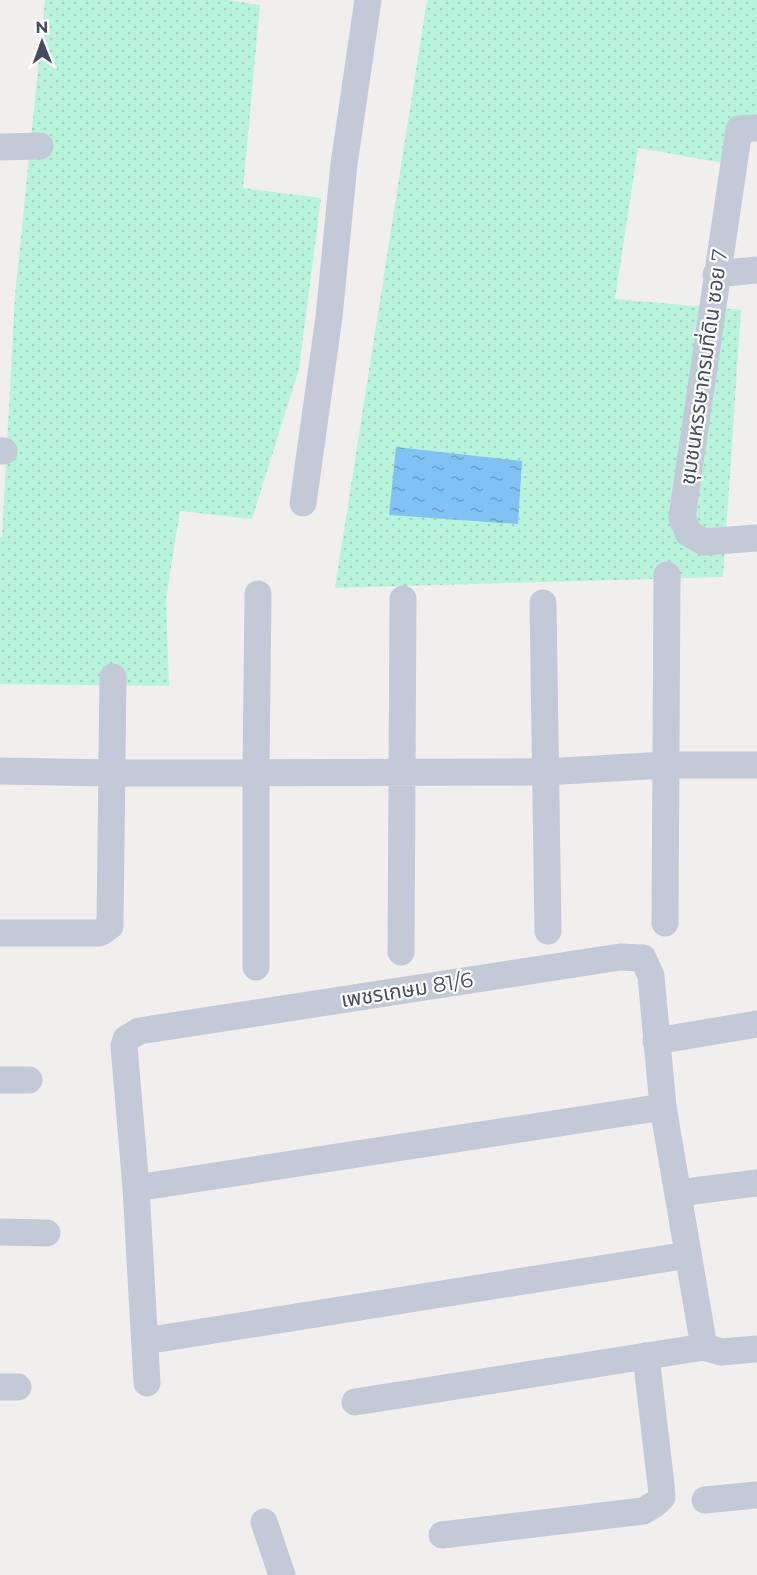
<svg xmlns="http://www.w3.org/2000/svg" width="757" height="1575" font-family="Montserrat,'Noto Sans Thai',sans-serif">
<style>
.grass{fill:url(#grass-dots)}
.water{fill:url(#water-ripples)}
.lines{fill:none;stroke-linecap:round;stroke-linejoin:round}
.minor{stroke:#c3c9d7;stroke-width:27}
.labels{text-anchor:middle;stroke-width:4.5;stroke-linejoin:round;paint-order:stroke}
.street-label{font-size:21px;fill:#454c5d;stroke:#fff}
</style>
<defs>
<pattern id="grass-dots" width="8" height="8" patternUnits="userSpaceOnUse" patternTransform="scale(1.5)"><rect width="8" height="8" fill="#b8f3dc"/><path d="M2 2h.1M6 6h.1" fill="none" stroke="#a0d2bf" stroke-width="1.8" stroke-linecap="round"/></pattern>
<pattern id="water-ripples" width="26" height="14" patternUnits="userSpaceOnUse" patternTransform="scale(1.5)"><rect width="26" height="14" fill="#81c1f4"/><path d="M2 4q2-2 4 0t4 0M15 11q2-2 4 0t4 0" fill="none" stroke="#6b9fc9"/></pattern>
</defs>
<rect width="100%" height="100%" fill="#f1efee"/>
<path class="grass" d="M45,0H228L260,5L243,188L321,198L299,369L252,519L180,511L166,599L169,686L0,684V537H2L15,296Z
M427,0H757V130L748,142L747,167L638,148L615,299L741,310L723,577L335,588Z"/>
<path class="water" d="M396,447L522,461L518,524L389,515Z"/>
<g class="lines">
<path class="minor" d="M757,128L739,129L682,517L688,533L704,542L757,538
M0,147L40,146
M716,274L757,270
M0,451H4
M303,503L329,317L344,164L368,0
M543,603L548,931
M0,771L112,773L545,772L665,765H757
M665,923L667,575
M0,933H100L110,926L113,677
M401,952L403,599
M256,967V771L258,594
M656,1041L757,1024
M0,1080H29
M136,1188L663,1107
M678,1193L757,1183
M0,1232L47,1233
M145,1341L688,1255
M147,1383L136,1188L124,1046L126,1039L139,1031L620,957L643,958L651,976L663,1107L704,1347
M0,1387H18
M355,1402L704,1347L721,1352L757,1349
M705,1500L757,1495
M264,1522L282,1575
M442,1535L643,1511L655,1504L662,1497L661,1485L646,1356"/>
</g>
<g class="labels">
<g class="street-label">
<text transform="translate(704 367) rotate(-82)" y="7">ชุมชนหรรษากรมที่ดิน ซอย 7</text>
<text transform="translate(407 990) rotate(-9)" y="7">เพชรเกษม 81/6</text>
</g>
</g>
<g transform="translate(42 42) rotate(359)" stroke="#ffffff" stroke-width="4.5" paint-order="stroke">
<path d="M0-4.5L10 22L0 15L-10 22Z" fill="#454c5d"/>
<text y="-9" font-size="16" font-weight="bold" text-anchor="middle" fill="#454c5d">N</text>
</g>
</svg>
